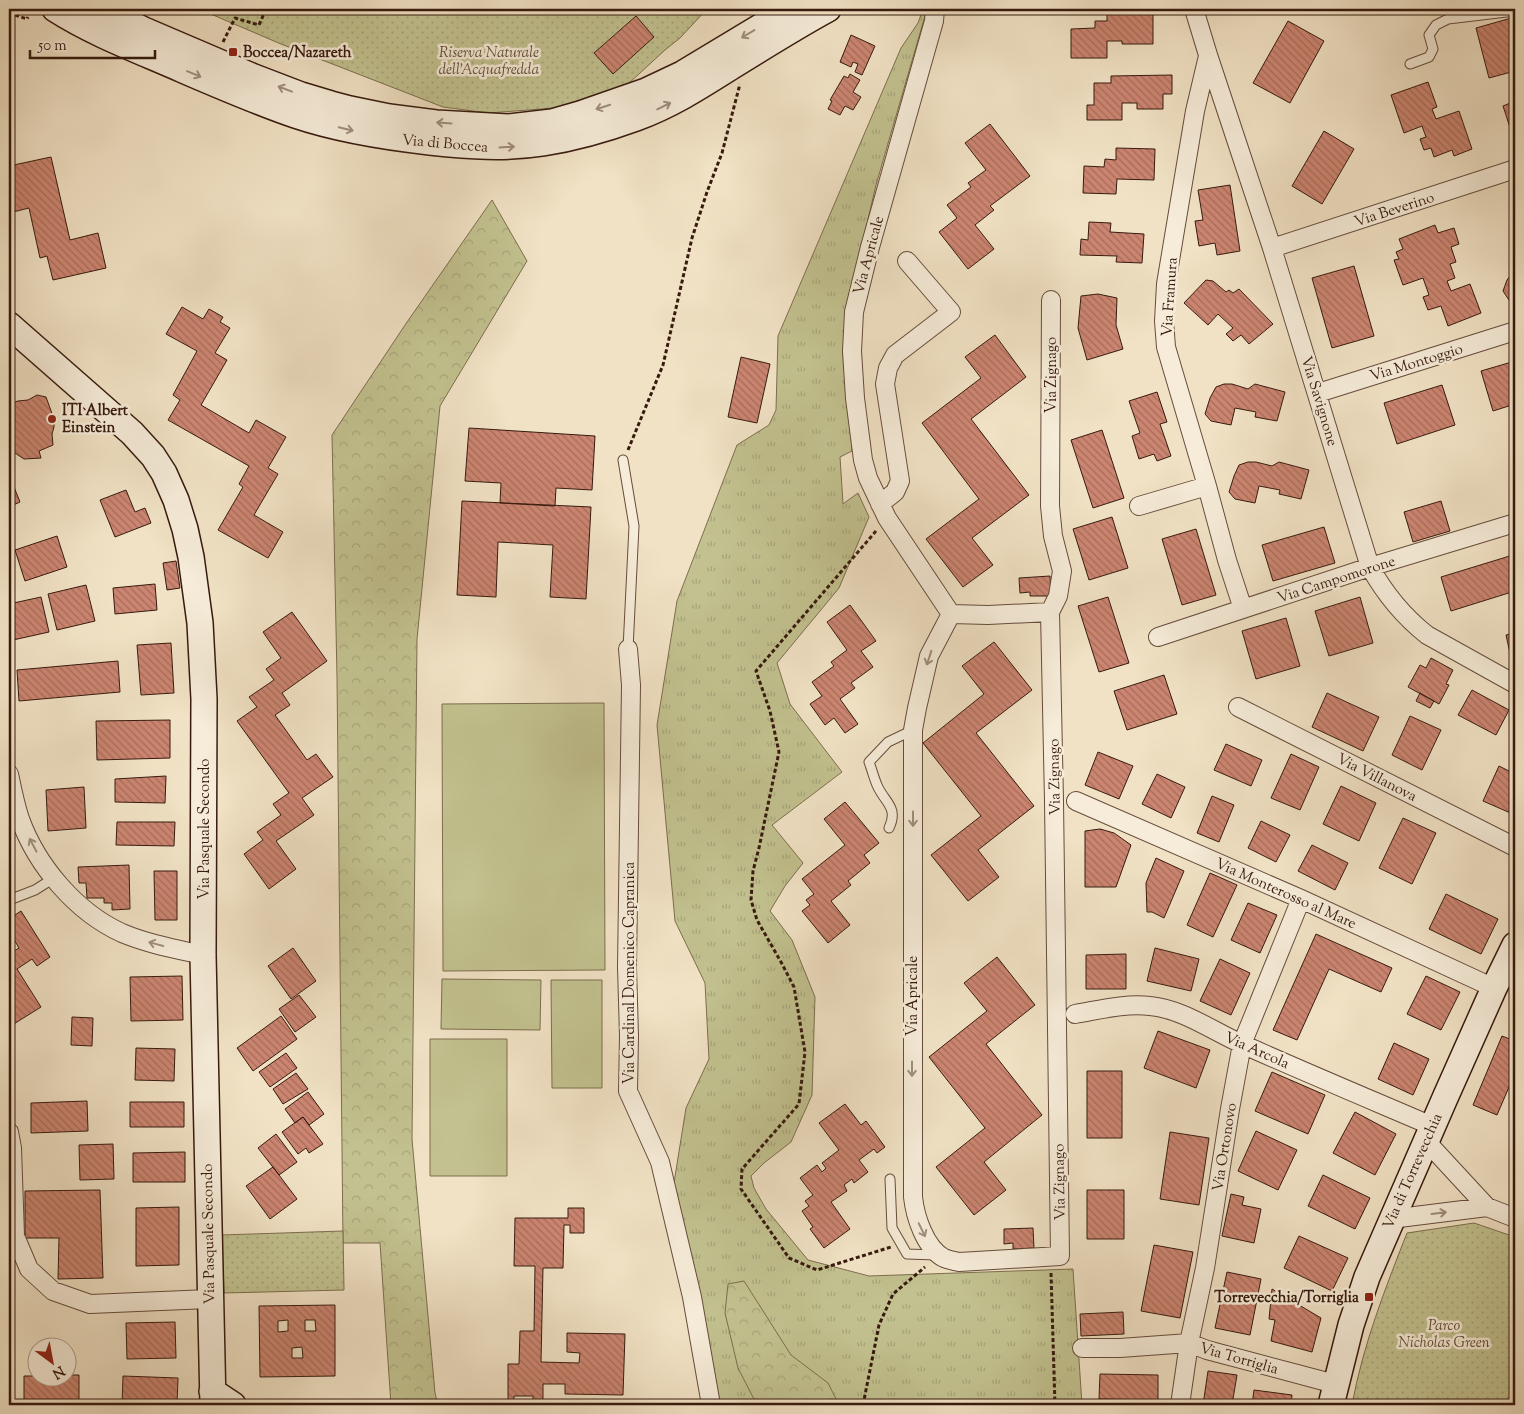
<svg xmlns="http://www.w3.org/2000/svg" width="1524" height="1414" font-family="'Sorts Mill Goudy',serif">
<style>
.grass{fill:url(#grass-tufts);stroke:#7c6e4e}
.forest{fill:url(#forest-crowns);stroke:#7c6e4e}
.park{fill:url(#park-dots);stroke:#7c6e4e}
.pitch{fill:#c2c18f;stroke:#7c6e4e}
.building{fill:url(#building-back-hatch);stroke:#371a0e;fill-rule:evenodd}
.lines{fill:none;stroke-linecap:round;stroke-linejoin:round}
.lane-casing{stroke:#664c3c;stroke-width:11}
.street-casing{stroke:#664c3c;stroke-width:20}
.secondary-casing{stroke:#371a0e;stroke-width:28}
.path{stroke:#371a0e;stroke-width:3;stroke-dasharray:4 2.5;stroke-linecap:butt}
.lane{stroke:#f6ecd9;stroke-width:9}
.street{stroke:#f6ecd9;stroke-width:18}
.secondary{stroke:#f6ecd9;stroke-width:25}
.oneway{stroke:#a08e7e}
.poi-dot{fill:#8f2418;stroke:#f6ecd9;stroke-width:2}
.labels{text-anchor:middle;stroke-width:5;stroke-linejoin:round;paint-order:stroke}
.poi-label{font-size:15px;font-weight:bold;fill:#371a0e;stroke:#f6ecd9;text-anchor:start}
.park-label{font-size:15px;font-style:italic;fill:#614c35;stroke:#f6ecd9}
.street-label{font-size:15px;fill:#371a0e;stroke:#f6ecd9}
</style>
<defs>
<pattern id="grass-tufts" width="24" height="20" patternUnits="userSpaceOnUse" patternTransform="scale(1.25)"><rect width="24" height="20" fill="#c2c18f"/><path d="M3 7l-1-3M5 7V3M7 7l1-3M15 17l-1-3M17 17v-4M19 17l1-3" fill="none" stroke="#a7a57a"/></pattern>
<pattern id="forest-crowns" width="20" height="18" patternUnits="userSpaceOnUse" patternTransform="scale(1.25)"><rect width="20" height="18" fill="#c2c18f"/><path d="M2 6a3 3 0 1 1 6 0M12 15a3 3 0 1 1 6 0" fill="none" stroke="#a7a57a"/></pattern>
<pattern id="park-dots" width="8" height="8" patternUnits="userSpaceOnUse" patternTransform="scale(1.25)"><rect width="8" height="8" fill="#c2c18f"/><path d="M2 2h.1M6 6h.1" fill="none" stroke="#a7a57a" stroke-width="1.8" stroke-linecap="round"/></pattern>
<pattern id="building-back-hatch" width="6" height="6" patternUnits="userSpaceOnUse" patternTransform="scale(1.25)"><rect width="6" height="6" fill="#cc8571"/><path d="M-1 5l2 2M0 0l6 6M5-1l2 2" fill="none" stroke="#a66c5b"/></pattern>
</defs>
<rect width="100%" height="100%" fill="#f1e2c5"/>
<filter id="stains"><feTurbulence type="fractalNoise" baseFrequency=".004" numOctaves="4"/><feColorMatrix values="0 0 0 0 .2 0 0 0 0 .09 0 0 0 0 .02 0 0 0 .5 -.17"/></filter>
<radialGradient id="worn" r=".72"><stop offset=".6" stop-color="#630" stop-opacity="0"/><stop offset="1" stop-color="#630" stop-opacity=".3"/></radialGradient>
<path class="grass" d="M923,9H927L876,185L851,292L844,332L852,451L840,457L843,504L858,493L869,517L839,588L777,663L790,704L842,772L772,825L803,863L785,886L770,911L792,940L815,997L812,1095L791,1142L764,1163L751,1176L754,1188L766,1209L808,1260L869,1276L1073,1269L1082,1405H716L673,1189L686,1108L709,1059L705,983L675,921L657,725L677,601L737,445L769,425L776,410L778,336L901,48L918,23Z"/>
<path class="forest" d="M492,200L527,261L440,406L417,639L412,1139L435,1393L438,1405H391L380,1243H343L337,677L332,435L405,325Z
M744,1281L791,1355L828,1383L839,1405H763L756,1403L738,1368L725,1313L728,1284Z"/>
<path class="park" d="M199,9H707L680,38L665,50L627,85L555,108L488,113L443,107L281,44Z
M1474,1223L1515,1237V1405H1352C1363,1345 1385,1289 1407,1233Z
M343,1231L344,1290L224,1293L222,1235Z"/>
<path class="pitch" d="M604,703L605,970L443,971L442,704Z
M442,979L541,980L540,1030L441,1029Z
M551,980H602V1088H552Z
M430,1039H507V1176H430Z"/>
<path class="building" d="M1107,11H1153V44H1122V41H1107V58H1071V29L1095,28V21H1107Z
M636,16L654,37L613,74L594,53Z
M1515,17V71L1489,78L1476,28Z
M1288,21L1324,41L1290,103L1253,83Z
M851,35L875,46L862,75L855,72L858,64L853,62L851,67L840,62Z
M850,74L860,80L853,92L861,97L853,110L845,106L840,115L828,109L832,101L830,100L844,76L848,78Z
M1172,75V94H1163V109H1137V103H1122V120H1087V105H1094V83H1111V76Z
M1428,82L1437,107L1432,109L1436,119L1459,111L1472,149L1454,156L1452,150L1434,157L1431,148L1424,150L1420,139L1426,137L1422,126L1404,133L1391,95Z
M1515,101V143L1503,106Z
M990,124L1030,176L990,206L994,210L975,225L994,249L968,269L939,232L957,218L947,205L971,187L968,183L986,170L965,143Z
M1324,131L1354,149L1322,204L1292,186Z
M1116,148L1155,149L1154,180L1117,179L1116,194L1083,193L1084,166L1104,167L1105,159L1116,160Z
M51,157L70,240L98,233L106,268L53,280L47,256L40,258L29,208L9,213V183H12L9,166Z
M1230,185L1240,251L1217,255L1215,243L1199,246L1195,221L1203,220L1198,190Z
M1089,222L1111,223L1110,232L1144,234L1142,263L1116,262L1117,256L1080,255L1081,239L1088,240Z
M1435,225L1438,233L1454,228L1459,244L1451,247L1456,262L1450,264L1455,278L1447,281L1451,291L1470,284L1481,313L1448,326L1441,306L1428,310L1423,297L1429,295L1423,278L1403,285L1394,260L1399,259L1396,252L1403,249L1399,239Z
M1354,266L1374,336L1332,348L1312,278Z
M1514,271H1515V309L1503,291L1507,280Z
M1206,280L1213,281L1226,292L1229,290L1233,293L1239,289L1273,324L1249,344L1241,335L1233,341L1226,334L1233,328L1218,314L1208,325L1184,303Z
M1098,294L1117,298L1116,325L1123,349L1087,360L1078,328L1081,296Z
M182,307L203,319L209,309L223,317L220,322L230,328L215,353L227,360L201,405L249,433L256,420L286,437L268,468L278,474L254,515L283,532L268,558L218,530L243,487L239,484L249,466L168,420L180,400L173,395L197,351L166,334Z
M995,335L1026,377L971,419L1029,495L972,538L993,565L963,587L926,539L979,499L922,423L981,378L965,357Z
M741,357L770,364L757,423L728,417Z
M1515,361V404L1493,411L1481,371Z
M1224,384H1232L1248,389L1255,384L1285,392L1277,421L1255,417L1256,412L1235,408L1231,425L1211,421L1205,414L1210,398L1216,387Z
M1442,385L1455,425L1397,444L1384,403Z
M1157,392L1167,422L1160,424L1171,456L1157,461L1154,454L1139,459L1132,436L1140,433L1129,401Z
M37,395L46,397L54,419V427L52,434L53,445L39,451L41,458L24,459L9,449V404L18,401L28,400Z
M469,428L595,436L592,490L556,488L555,506L500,503L501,483L465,481Z
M1102,430L1124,498L1093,508L1071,440Z
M1248,462H1256L1272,466L1279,462L1309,470L1301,499L1279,494L1280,490L1259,486L1255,503L1235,499L1229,492L1234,476L1239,465Z
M9,482H12L20,502L9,507Z
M126,490L135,512L145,508L151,523L115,537L100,500Z
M462,501L591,507L586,599L550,597L553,545L498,542L496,597L457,595Z
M1441,501L1450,531L1413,542L1404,512Z
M1112,517L1128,568L1089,580L1073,529Z
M1324,527L1335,563L1273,581L1262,545Z
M1196,529L1216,595L1182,605L1162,539Z
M57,536L67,567L25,581L15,550Z
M1513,555L1515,563V591L1451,611L1441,577Z
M176,561L180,588L167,590L163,563Z
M1050,576L1051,596H1030V592L1020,593L1019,578Z
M155,584L157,610L115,614L113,588Z
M86,585L95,621L57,630L48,594Z
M41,597L49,632L13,640L9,620V604Z
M1108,597L1129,663L1099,672L1078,606Z
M1360,597L1373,643L1329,656L1315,611Z
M850,605L876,641L861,651L873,667L851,683L855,688L840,699L858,724L845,733L834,718L825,725L810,704L822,696L812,682L834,666L831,662L847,650L827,622Z
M292,612L327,661L282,693L290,705L275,715L307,760L316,754L333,777L302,798L314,815L276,841L296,869L269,889L244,854L263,840L257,832L281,815L273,804L289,793L237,721L257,707L249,697L274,680L266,669L281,658L263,632Z
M1286,618L1300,666L1256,679L1242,631Z
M1515,633V666L1513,667L1506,635Z
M994,642L1032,690L976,733L1034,806L978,850L999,877L968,901L931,855L981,816L923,743L984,694L962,666Z
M171,643L174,693L141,695L137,645Z
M1431,658L1453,670L1446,684L1449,685L1439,704L1408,687L1420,665L1426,668Z
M118,661L120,692L19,701L17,670Z
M1164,675L1177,714L1127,730L1114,691Z
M1472,690L1509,710L1496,735L1458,715Z
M1327,693L1379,717L1363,751L1312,727Z
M1420,693L1434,701L1430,708L1416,701Z
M1410,716L1441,730L1422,770L1392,755Z
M170,720V758L97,760L96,721Z
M1226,744L1262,760L1251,786L1214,770Z
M1098,752L1133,766L1119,799L1085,785Z
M1291,754L1319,767L1300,810L1271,798Z
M1499,766L1515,774V815L1483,801Z
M1157,774L1185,787L1171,818L1142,804Z
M166,776L165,803L115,802V779Z
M1341,786L1376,803L1359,841L1323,824Z
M84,787L86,828L48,831L46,790Z
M1212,796L1234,805L1219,842L1197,833Z
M845,802L879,843L864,855L870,863L848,881L851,885L831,901L850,925L828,943L802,911L810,905L806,900L814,894L802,879L845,845L824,819Z
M1403,818L1436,833L1412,884L1379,868Z
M1261,821L1290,835L1276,862L1248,848Z
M117,822H175L174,846L116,845Z
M1100,829L1114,833L1131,845L1116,887H1085V831Z
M1312,845L1348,863L1335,890L1298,871Z
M1156,858L1184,871L1164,918L1152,912H1147L1146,883Z
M129,865L130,909L112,910V903H104V898H87L86,883H79L78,867Z
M154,871H177V920H155Z
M1210,873L1237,885L1213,937L1187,925Z
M1446,894L1498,919L1481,954L1429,929Z
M1248,903L1277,915L1260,953L1231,940Z
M21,911L50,957L37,966L32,959L17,969L41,1007L9,1027V1000L10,999L9,997V954L19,948L9,931V919Z
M1316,934L1392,968L1381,992L1329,969L1297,1040L1273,1030Z
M293,948L316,981L291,999L268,966Z
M1155,948L1199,959L1191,991L1147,981Z
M1126,954V989H1086V955Z
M997,957L1035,1005L986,1044L1042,1115L984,1162L1006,1190L974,1215L936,1167L985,1128L929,1057L987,1011L964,983Z
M1220,959L1250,973L1231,1015L1200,1001Z
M182,976L183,1020L131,1021L130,977Z
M1426,976L1460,992L1441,1030L1407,1014Z
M299,995L316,1017L295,1032L279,1009Z
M281,1016L297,1039L253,1071L237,1048Z
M72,1017L93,1018L92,1046L71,1045Z
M1158,1031L1210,1050L1196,1088L1144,1068Z
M1502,1036L1515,1041V1073L1497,1115L1473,1105Z
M1394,1043L1429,1059L1413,1095L1378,1079Z
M136,1048L175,1049L174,1081L135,1080Z
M286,1053L297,1068L270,1087L259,1072Z
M1087,1071H1122V1138H1087Z
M1272,1072L1325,1095L1308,1134L1255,1111Z
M296,1073L308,1089L283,1104L273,1089Z
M308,1092L324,1114L309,1125L303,1117L295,1123L285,1109Z
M87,1101L88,1131L31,1133V1103Z
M130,1102H184V1127H130Z
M845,1104L861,1125L866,1121L885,1147L877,1153L874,1149L859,1160L868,1172L854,1183L852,1179L844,1185L847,1191L831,1202L850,1229L824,1248L810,1229L813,1227L802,1211L809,1206L805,1201L813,1195L800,1178L817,1165L822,1172L826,1168L822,1163L839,1150L819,1123Z
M1355,1112L1396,1134L1375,1175L1333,1153Z
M303,1117L323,1144L309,1153L306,1148L298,1154L282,1132Z
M1256,1131L1297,1150L1278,1190L1238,1171Z
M1170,1132L1209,1138L1199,1205L1160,1199Z
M276,1134L297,1162L279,1175L258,1148Z
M113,1144L114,1179L80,1180L79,1145Z
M185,1152V1182H133V1153Z
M273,1167L297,1199L270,1219L246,1186Z
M1323,1175L1370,1198L1355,1229L1308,1206Z
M100,1190L103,1278L58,1279L59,1238H25V1191Z
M1087,1190H1124V1239H1087Z
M1231,1194L1244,1197L1242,1205L1261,1209L1254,1243L1222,1236Z
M179,1207V1265L136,1266V1208Z
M568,1208H584V1233H570V1225H564L563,1268H543L541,1362L579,1363L580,1353L567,1352V1333L625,1334L623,1395L565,1394V1384H543V1405H533V1396H514V1405H508V1364H519L520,1331H534L535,1266H514L515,1218H568Z
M1033,1228L1034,1248L1013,1249V1243L1004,1244V1229Z
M1299,1236L1348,1258L1332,1291L1284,1268Z
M1154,1245L1193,1252L1180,1318L1141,1311Z
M1227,1272L1261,1279L1250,1335L1215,1328Z
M1272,1289L1321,1318L1312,1352L1271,1341L1275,1320L1269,1319Z
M335,1305V1376L260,1377L259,1306ZM288,1320V1331L278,1332V1321ZM305,1320H315L316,1331H305ZM302,1347L303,1358H292V1348Z
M9,1312L14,1314L9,1339Z
M1123,1312L1124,1334L1081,1336L1080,1314Z
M175,1322L176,1358L127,1359L126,1323Z
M1208,1371L1237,1375L1232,1405H1203Z
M1100,1374L1158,1375V1400L1099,1399Z
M68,1375H79V1404L24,1405V1376H68Z
M123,1376L178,1378L177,1405H122Z
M1254,1390L1292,1395L1291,1405H1252Z
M545,1403H572V1405H545Z"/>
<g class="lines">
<defs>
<path id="lane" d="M1410,64L1429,57L1433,49L1429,35L1436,25L1448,19L1515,11
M623,460L634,526L628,649
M889,828C899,807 884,802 877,785C874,778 872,770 869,762L888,742L913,730
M9,900L35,890L54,878
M890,1179L892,1228L907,1254L936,1255"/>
<path id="street" d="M935,9L934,21L870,247L854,312L852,351L855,398L863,460L868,478L887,518L951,614
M1194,9L1208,55L1272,248L1370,567C1385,594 1403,616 1427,635L1515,684
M1208,56L1195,111L1166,284L1164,321L1166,347L1207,486L1227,560L1243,609
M1272,248L1515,169
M1318,393L1515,331
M880,504L895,492L900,481L885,384L888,368L895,355L951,312L907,261
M1139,506L1207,486
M951,614L929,656L917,708L913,730V1197C915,1216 925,1248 944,1258C949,1260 954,1261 959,1262L1060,1256L1054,801L1050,612L1058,596L1062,571L1053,536L1050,506L1051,300
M951,614L988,615L1050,612
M1158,637L1370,567L1515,523
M628,649L631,685L627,967L629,1036L628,1091L660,1162L692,1297L711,1405
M1238,707L1515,847
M9,774C12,789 15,804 20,819C37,866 76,912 122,933C148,944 176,949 203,955
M1076,801L1301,899L1494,988
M1075,1014C1099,1010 1125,1003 1150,1006C1183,1009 1214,1032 1244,1045C1307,1073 1369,1099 1432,1126
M9,1132L12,1148L15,1236L29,1269L53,1291L90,1304L209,1299
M1426,1141L1487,1207
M1391,1219L1487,1207L1515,1218
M1082,1348H1120L1189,1343L1207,1350L1335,1384
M1180,1405L1189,1343L1205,1268L1230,1109L1242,1044L1301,899"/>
<path id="secondary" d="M55,9C94,34 140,51 183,70C220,86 257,102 295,115C339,130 385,137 430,142C468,146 505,149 543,143C574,138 606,129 636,118C670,106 701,86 731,67C763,47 795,27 828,9
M101,9L144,30L254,77L301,95L331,104L350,109L389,117L436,123L508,127L552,122L580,114L646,91L682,74L790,9
M9,325L132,433L153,456L164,473L176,500L185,529L191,557L200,623L204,699L203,955L213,1405
M212,1391L233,1405
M1331,1405L1351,1325L1367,1277L1445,1098L1494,988L1515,945"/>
</defs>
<use href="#lane" class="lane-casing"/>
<use href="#street" class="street-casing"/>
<use href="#secondary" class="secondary-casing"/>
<path class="path" d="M9,13L27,19L28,17
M223,42L235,18L259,25L266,9
M628,450L663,365L692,238L707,192L722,153L740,84
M876,531L756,671L770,711L779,752L759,848L753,871L751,900L757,920L781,962L794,987L805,1052L799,1104L742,1169L741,1189L789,1258L817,1270L891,1247
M1051,1273L1055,1405
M863,1405L879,1325L893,1294L925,1267"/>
<use href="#lane" class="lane"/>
<use href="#street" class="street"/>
<use href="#secondary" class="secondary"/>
</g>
<defs><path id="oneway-shaft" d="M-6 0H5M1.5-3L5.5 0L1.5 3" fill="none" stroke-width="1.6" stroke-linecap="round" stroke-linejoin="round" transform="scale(1.25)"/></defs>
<g class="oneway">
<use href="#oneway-shaft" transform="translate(748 34) rotate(149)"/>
<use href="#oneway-shaft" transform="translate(194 74) rotate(23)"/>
<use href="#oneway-shaft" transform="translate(285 89) rotate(-159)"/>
<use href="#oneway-shaft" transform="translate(664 106) rotate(-26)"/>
<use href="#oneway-shaft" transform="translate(603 107) rotate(162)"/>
<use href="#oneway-shaft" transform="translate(444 123) rotate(-176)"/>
<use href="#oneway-shaft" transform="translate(346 129) rotate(14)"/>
<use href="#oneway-shaft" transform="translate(507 147) rotate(-3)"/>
<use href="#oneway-shaft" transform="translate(929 658) rotate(108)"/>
<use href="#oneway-shaft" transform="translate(913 819) rotate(90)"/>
<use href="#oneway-shaft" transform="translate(33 845) rotate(-118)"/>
<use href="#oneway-shaft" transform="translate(156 944) rotate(-165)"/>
<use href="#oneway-shaft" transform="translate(912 1069) rotate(90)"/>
<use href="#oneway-shaft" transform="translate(1439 1213) rotate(-7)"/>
<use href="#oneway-shaft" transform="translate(922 1230) rotate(64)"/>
</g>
<g class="poi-dot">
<rect x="228" y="47" width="10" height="10" rx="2.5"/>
<circle cx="52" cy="419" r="5"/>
<rect x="1364" y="1292" width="10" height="10" rx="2.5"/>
</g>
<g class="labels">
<g class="poi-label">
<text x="243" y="57">Boccea/Nazareth</text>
<text x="62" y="415">ITI Albert<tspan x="62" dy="17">Einstein</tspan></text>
<text x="1359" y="1302" text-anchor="end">Torrevecchia/Torriglia</text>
</g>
<g class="park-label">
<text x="489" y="57">Riserva Naturale<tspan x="489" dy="17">dell'Acquafredda</tspan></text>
<text x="1444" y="1330">Parco<tspan x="1444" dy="17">Nicholas Green</tspan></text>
</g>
<g class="street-label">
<text transform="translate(445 143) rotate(5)" y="5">Via di Boccea</text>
<text transform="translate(1394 209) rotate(-18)" y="5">Via Beverino</text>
<text transform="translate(868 255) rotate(-75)" y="5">Via Apricale</text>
<text transform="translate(1169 297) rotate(-86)" y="5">Via Framura</text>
<text transform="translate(1416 362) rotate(-17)" y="5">Via Montoggio</text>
<text transform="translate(1051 375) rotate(-90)" y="5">Via Zignago</text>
<text transform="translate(1320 401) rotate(73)" y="5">Via Savignone</text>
<text transform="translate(1336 579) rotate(-18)" y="5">Via Campomorone</text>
<text transform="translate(1054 777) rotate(-91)" y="5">Via Zignago</text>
<text transform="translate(1377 777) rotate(27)" y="5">Via Villanova</text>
<text transform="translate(204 829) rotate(-90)" y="5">Via Pasquale Secondo</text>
<text transform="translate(1286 893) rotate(24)" y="5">Via Monterosso al Mare</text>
<text transform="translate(629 973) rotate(-90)" y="5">Via Cardinal Domenico Capranica</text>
<text transform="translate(912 996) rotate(-90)" y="5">Via Apricale</text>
<text transform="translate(1257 1050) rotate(24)" y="5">Via Arcola</text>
<text transform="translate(1224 1147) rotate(-81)" y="5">Via Ortonovo</text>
<text transform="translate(1412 1171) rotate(-66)" y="5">Via di Torrevecchia</text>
<text transform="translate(1059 1182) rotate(-91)" y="5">Via Zignago</text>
<text transform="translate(208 1234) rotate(-91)" y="5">Via Pasquale Secondo</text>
<text transform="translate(1239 1358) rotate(16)" y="5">Via Torriglia</text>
</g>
</g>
<rect width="1524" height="1414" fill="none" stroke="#f1e2c5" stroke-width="30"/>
<rect x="10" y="10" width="1504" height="1394" fill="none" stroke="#371a0e" stroke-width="2.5"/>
<rect x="15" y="15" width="1494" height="1384" fill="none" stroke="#371a0e"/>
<g transform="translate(52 1362) rotate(148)"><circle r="24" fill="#f6ecd9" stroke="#aa9888"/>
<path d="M0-4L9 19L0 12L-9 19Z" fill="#8f2418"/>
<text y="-8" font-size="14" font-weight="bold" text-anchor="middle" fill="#371a0e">N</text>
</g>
<path d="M30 50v8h125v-8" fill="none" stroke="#371a0e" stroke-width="2.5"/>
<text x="38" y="50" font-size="15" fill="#371a0e" stroke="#f6ecd9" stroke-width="4" paint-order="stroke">50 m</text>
<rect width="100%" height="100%" filter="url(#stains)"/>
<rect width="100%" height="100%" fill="url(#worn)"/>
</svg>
